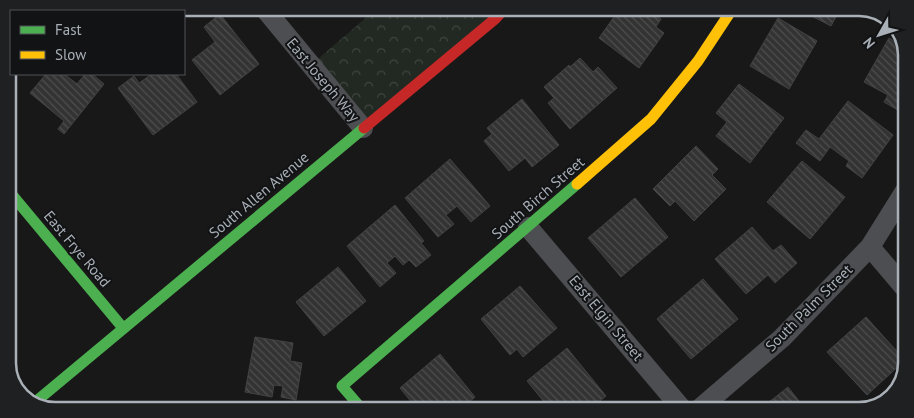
<svg xmlns="http://www.w3.org/2000/svg" width="914" height="418" font-family="'PT Sans',sans-serif">
<style>
.forest{fill:url(#forest-crowns)}
.building{fill:url(#building-back-hatch);stroke:#414244}
.lines{fill:none;stroke-linecap:round;stroke-linejoin:round}
.street{stroke:#4d4e51;stroke-width:20}
.fast{stroke:#4caf50;stroke-width:11}
.slow{stroke:#ffc107;stroke-width:11}
.jam{stroke:#c62828;stroke-width:11}
.labels{text-anchor:middle;stroke-width:4;stroke-linejoin:round;paint-order:stroke}
.street-label{font-size:15px;fill:#aab0b8;stroke:#121314}
.rim{fill:none;stroke:#aab0b8;stroke-width:2.5}
</style>
<defs>
<pattern id="forest-crowns" width="20" height="18" patternUnits="userSpaceOnUse" patternTransform="scale(1.25)"><rect width="20" height="18" fill="#222922"/><path d="M2 6a3 3 0 1 1 6 0M12 15a3 3 0 1 1 6 0" fill="none" stroke="#3f4640"/></pattern>
<pattern id="building-back-hatch" width="6" height="6" patternUnits="userSpaceOnUse" patternTransform="scale(1.25)"><rect width="6" height="6" fill="#333334"/><path d="M-1 5l2 2M0 0l6 6M5-1l2 2" fill="none" stroke="#4e4e4f"/></pattern>
</defs>
<rect width="100%" height="100%" fill="#181818"/>
<path class="forest" d="M376,9L503,10L363,128L311,65Z"/>
<path class="building" d="M619,10H649L661,19L656,27L664,33L639,68L599,38Z
M802,11H839L831,26Z
M220,14L259,64L220,95L192,60L215,42L204,27Z
M778,18L817,41L789,89L750,66Z
M889,38L905,48L906,51V115L884,102L888,95L864,82Z
M11,44V66L9,68L8,66V52Z
M580,58L593,72L598,67L617,88L570,129L548,103L554,98L544,87L569,65L570,67Z
M46,74H64L77,84L85,74H92L104,84L64,134L58,129L64,121L30,93Z
M152,74H176L197,102L153,135L118,88L134,76L139,83Z
M739,84L784,118L750,163L716,136L727,122L716,113Z
M522,99L559,145L532,167L525,158L509,171L484,141L492,134L487,128Z
M848,101L893,135L862,178L846,166L849,161L830,147L820,161L796,143L806,130L819,139Z
M696,146L718,169L712,175L726,189L694,221L675,201L670,206L653,189Z
M450,159L490,206L471,222L457,206L446,215L454,224L438,237L405,198Z
M802,161L845,197L810,239L767,202Z
M635,198L668,237L621,277L588,238Z
M395,205L424,241L421,243L431,255L416,267L409,260L403,265L395,256L387,263L396,273L380,287L347,246Z
M752,227L773,251L781,245L797,263L775,283L768,275L746,294L715,259Z
M338,267L366,301L324,336L296,302Z
M703,279L738,319L691,359L657,319Z
M520,286L557,328L523,357L517,349L510,355L481,319Z
M866,317L903,358V362L867,395L827,352Z
M255,337L293,343L290,361L302,363L296,400L281,397L283,386L274,385L272,397L245,392Z
M567,348L606,396L590,409H550L527,381Z
M440,354L475,397L461,409H417L400,388Z
M788,387L806,410H759Z"/>
<g class="lines">
<path class="street" d="M98,8L101,11
M264,8L363,128
M141,11L145,8
M528,227L683,410
M870,247L904,287
M698,410L782,338L870,247L905,191"/>
<path class="fast" d="M8,190L123,328
M33,404L364,128
M361,408L342,386L577,184"/>
<path class="slow" d="M577,184L651,119L698,61L731,11"/>
<path class="jam" d="M364,128L495,19L503,10"/>
</g>
<g class="labels">
<g class="street-label">
<text transform="translate(323 80) rotate(50)" y="5">East Joseph Way</text>
<text transform="translate(259 195) rotate(-40)" y="5">South Allen Avenue</text>
<text transform="translate(538 198) rotate(-41)" y="5">South Birch Street</text>
<text transform="translate(77 249) rotate(50)" y="5">East Frye Road</text>
<text transform="translate(809 308) rotate(-45)" y="5">South Palm Street</text>
<text transform="translate(606 318) rotate(50)" y="5">East Elgin Street</text>
</g>
</g>
<path d="M0 0H914V418H0ZM55 16H859A39 39 0 0 1 898 55V363A39 39 0 0 1 859 402H55A39 39 0 0 1 16 363V55A39 39 0 0 1 55 16Z" fill="#1e2021" fill-rule="evenodd"/>
<path class="rim" d="M55 16H859A39 39 0 0 1 898 55V363A39 39 0 0 1 859 402H55A39 39 0 0 1 16 363V55A39 39 0 0 1 55 16Z"/>
<rect x="10" y="10" width="175" height="65" fill="#121314" stroke="#4f5256"/>
<rect x="20" y="26" width="25" height="8" fill="#4caf50" stroke="#4f5256"/>
<text x="55" y="35" font-size="15" fill="#aab0b8">Fast</text>
<rect x="20" y="51" width="25" height="8" fill="#ffc107" stroke="#4f5256"/>
<text x="55" y="60" font-size="15" fill="#aab0b8">Slow</text>
<g transform="translate(879 35) rotate(231)" stroke="#121314" stroke-width="4" paint-order="stroke">
<path d="M0-4L9 19L0 12L-9 19Z" fill="#aab0b8"/>
<text y="-8" font-size="14" font-weight="bold" text-anchor="middle" fill="#aab0b8">N</text>
</g>
</svg>
